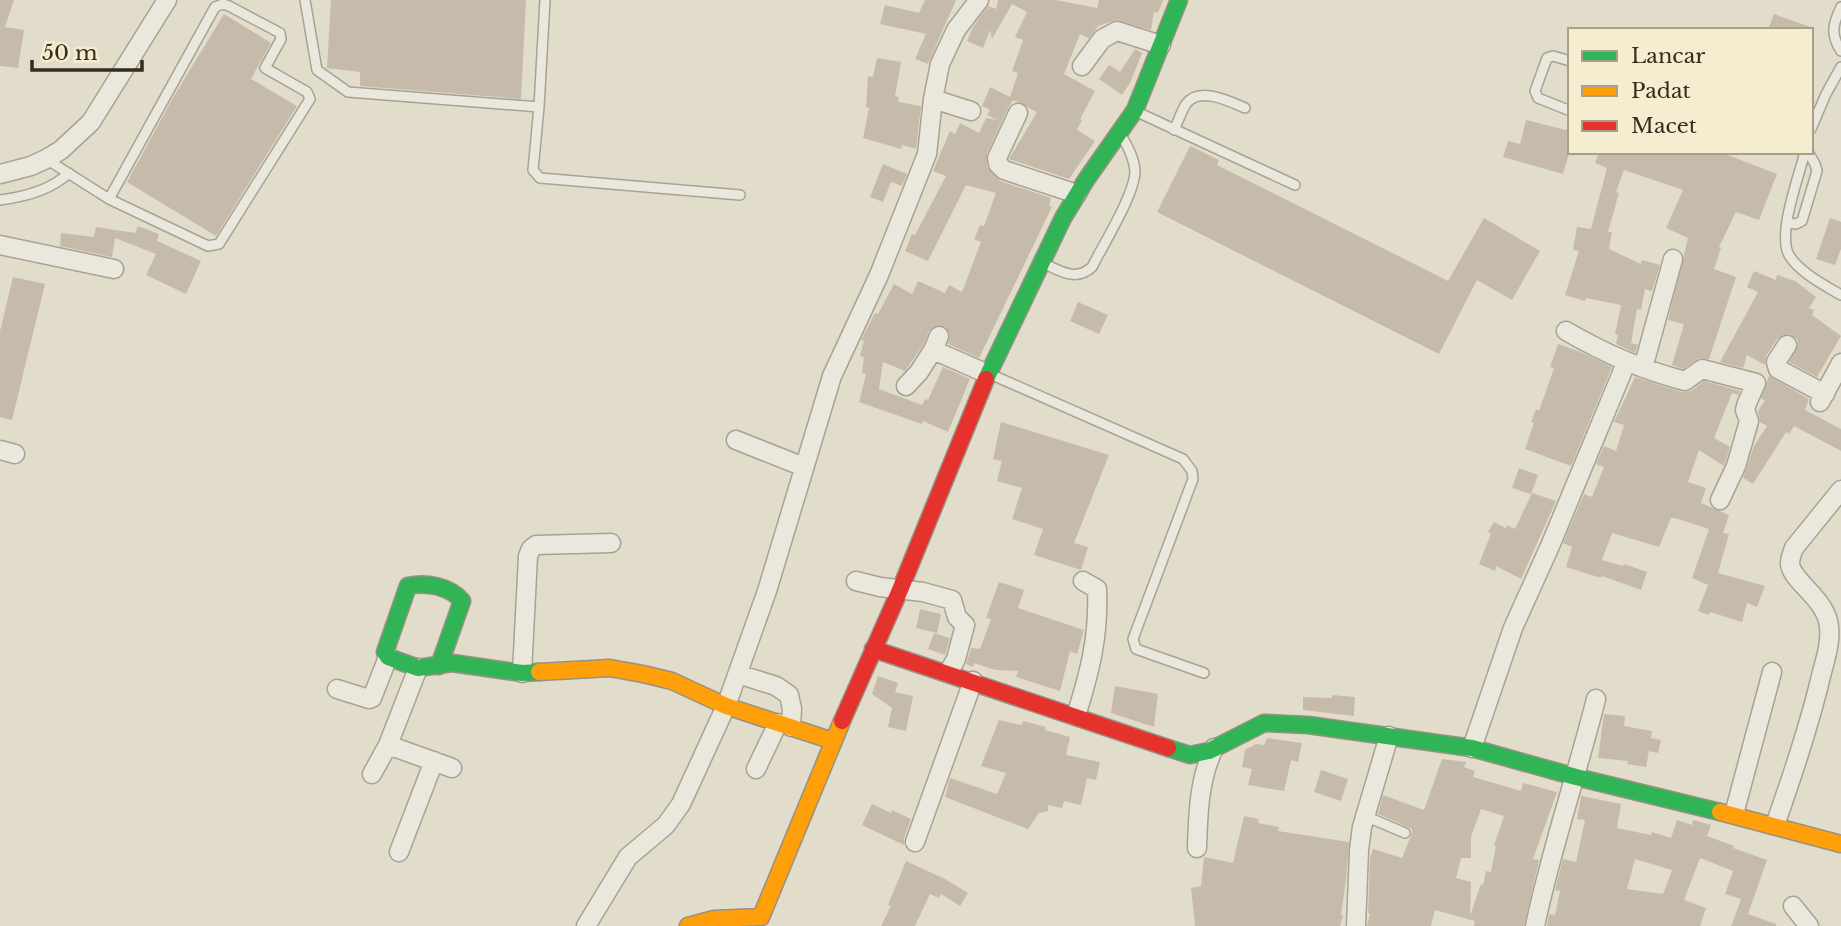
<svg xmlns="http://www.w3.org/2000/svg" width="1841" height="926" font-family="'Libre Baskerville',serif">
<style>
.building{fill:#c6bbab;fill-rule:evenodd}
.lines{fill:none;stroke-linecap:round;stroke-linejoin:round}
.lane-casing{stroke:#a7a294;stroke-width:12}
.street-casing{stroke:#a7a294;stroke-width:21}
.fast-casing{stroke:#979184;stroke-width:19}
.slow-casing{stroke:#979184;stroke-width:19}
.jam-casing{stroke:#979184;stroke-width:19}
.lane{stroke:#eae7dc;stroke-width:9}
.street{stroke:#eae7dc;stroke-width:18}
.fast{stroke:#30b455;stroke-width:16}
.slow{stroke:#ff9f0a;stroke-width:16}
.jam{stroke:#e5322d;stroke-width:16}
</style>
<rect width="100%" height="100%" fill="#e2ddca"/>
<path class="building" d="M0,0H14L5,27L24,30L18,68L0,66Z
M331,0H526L521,99L360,86V72L327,68Z
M925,0H956L928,64L915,59L926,34L880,24L885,5L919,13Z
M998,0H1056L1097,8L1099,0H1163L1158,13L1154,12L1151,30L1116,20L1098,26L1089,38L1080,34L1064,74L1095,91L1080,119L1082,120L1077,130L1095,141L1069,179L1009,159L1037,112L1013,100L1008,108L987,153V167L1000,181L1051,198L1049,206L1052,207L979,358L948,344L950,335L948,330L938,325L929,331L923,345L905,371L883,362L879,389L922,405L925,399L928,400L943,367L970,379L948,432L923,421L922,424L859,402L866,374L862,373L864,357L860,356L864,341L861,340L875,313L878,314L894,284L912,294L918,281L945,293L949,285L962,292L981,242L974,239L980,225L984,226L996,193L966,185L928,261L905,251L912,234L915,235L946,176L933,171L950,131L955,134L960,123L979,133L986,118L997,120L987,115L990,110L982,106L990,87L1010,97L1018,73L1012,71L1023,40L1015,37L1027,12L1012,4L992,39L990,30L983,48L967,41L973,27L988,6L996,9Z
M224,14L271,43L251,79L297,106L216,236L127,182L174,96Z
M1774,14L1813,28V30H1768Z
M1135,49L1142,53L1130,83L1122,95L1099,79L1109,65L1120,72Z
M877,58L901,62L895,96L899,97L898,102L921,106L916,149L902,145L901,149L863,138L869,108L866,107L868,76L873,77Z
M1526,120L1570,131V150L1563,174L1503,157L1508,141L1520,144Z
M1190,146L1219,160L1217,165L1448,281L1484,218L1540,251L1512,300L1477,280L1439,354L1157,212Z
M1599,152H1729L1728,155L1777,174L1759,220L1736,212L1719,247L1721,248L1714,269L1736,277L1709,359L1699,358L1683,369L1672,365L1684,324L1668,320L1688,238L1666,228L1683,190L1624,170L1616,192L1619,193L1608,232H1612L1609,249L1641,264L1642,260L1660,265L1652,291L1645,289L1641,310L1637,309L1631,343L1638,345L1635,353L1616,344L1618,335L1615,334L1621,305L1586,298L1585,301L1565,295L1579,251L1573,250L1577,227L1591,229L1607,168L1595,163Z
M883,164L907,174L902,186L891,182L883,202L870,197Z
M1830,218L1841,222V249L1835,265L1816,259Z
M138,226L159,234L157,241L201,261L186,294L146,275L156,254L115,238L112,257L60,246L61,233L94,237L96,227L135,233Z
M1754,271L1776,280L1777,275L1795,281L1816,297L1809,308L1814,310L1812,315L1841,336L1817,377L1789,362L1798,345L1797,339L1788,334L1777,339L1766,356L1765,365L1747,355L1743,368L1720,362L1758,292L1747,287Z
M13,277L45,284L12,420L0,417V331Z
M1078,302L1108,315L1099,334L1070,321Z
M1558,344L1578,351L1612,367L1571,466L1525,449L1534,423L1531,422L1536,409L1539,411L1554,368L1550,367Z
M1769,376L1809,399L1805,410L1841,429V451L1794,426L1789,434L1786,432L1753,484L1743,478L1754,446L1767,426L1760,422L1758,411L1765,400L1761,399Z
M1635,377L1682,392L1691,391L1704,381L1740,391L1738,395L1732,393L1714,438L1730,447L1724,466L1699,450L1688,482L1706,488L1701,503L1729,515L1723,533L1729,534L1718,573L1765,586L1757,607L1747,603L1742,622L1710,612L1709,615L1698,611L1708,585L1692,578L1709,529L1675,518H1671L1659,547L1612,533L1602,560L1623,566L1624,564L1647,572L1641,590L1602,576L1601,578L1566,567L1572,547L1563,543L1584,494L1592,497L1604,467L1596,464L1604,446L1616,451L1624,425L1614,422Z
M1001,422L1109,455L1074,543L1088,547L1081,570L1034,555L1043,529L1012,519L1022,488L997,481L1002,461L993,459Z
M1519,468L1538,475L1531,494L1512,488Z
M1532,493L1556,501L1521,579L1496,566L1495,571L1479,564L1491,534L1488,532L1494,522L1506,528L1507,525L1515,529Z
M999,582L1024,590L1018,608L1084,630L1077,654L1070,651L1060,691L1016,677L1018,671L995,670L974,663L973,667L966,664L971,648L980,649L991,619L986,618Z
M920,609L941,614L937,633L916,628Z
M934,633L950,638L945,655L928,649Z
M878,676L898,683L895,692L913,696L906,731L888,727L892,708L872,694Z
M1115,686L1158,694L1154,727L1111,713Z
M1332,695L1355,697L1354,716L1303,710V697L1332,698Z
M1604,714L1625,716L1624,726L1652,731L1651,738L1661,740L1658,753L1649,751L1646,767L1627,764L1628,761L1598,758Z
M999,720L1022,725L1023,721L1046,727L1045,730L1070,737L1066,755L1100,762L1096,780L1087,778L1081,805L1064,801L1062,808L1048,805V811L1039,813L1028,829L945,797L950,778L997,794L1006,773L981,766Z
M1267,738L1302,743L1298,762L1291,760L1284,791L1248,785L1252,769L1242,767L1245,750L1256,744L1264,745Z
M1442,759L1466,762L1464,767L1475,771L1473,777L1521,791L1523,783L1557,792L1533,859L1539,860L1524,926H1474L1475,921L1435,910L1431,926H1367L1370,913H1368L1370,859L1373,849L1402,858L1412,833V829L1408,827L1378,814L1383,795L1424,810ZM1481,809L1504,816L1494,845L1496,846L1491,872L1486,871L1483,885L1481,884L1470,916L1471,882L1456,878L1461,858H1471V837Z
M1321,770L1348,779L1341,801L1314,792Z
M1581,796L1621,804L1617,828L1651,835L1652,832L1671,838L1677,820L1692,825L1693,820L1711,825L1707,836L1734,846L1733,848L1767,860L1748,914L1776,924V926H1731L1741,899L1725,894L1733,871L1700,858L1684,900L1706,908L1700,926H1547L1549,914L1555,915L1560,891L1555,890L1563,859L1576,862L1585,820L1577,819ZM1635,859L1672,870L1663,894L1627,889Z
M872,804L891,813L892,810L911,819L904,838V845L862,825Z
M1244,816L1259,819L1258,823L1279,827L1278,831L1349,842L1346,880L1341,915L1343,916L1340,926H1195L1191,888L1201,886L1204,857L1233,863Z
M906,861L945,879L968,893L960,906L941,894L939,898L930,894L915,926H881L891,906L888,905Z"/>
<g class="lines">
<defs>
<path id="lane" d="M305,0L317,70L348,92L539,107
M545,0L539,107L533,170L540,178L740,195
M1841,7C1833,24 1830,34 1841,51
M1568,110L1538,98L1535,91L1547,58L1553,56L1570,61
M1135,111L1295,185
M1811,129L1826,94L1841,67
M1174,130C1178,122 1181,112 1186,104C1199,86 1229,101 1245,108
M1805,152C1799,176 1777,234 1789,255C1799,272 1824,285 1841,295
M46,159L109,199L208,246L219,244L310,99L307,92L265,68L281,39L280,33L229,6L223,4L215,7L109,199
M0,200C24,197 51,190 69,173
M1787,223L1796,224L1802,221L1817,171L1815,164L1808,152
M1043,263C1060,271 1076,282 1092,267C1103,245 1135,194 1135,171C1134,158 1128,147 1121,135
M990,374L1183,459L1192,471L1193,479L1133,639L1136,649L1204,673
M1365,816L1405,833"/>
<path id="street" d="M1082,66L1102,39L1117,31L1161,45
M933,99L971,111
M1018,113L997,158L998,164L1004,170L1077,194
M0,174L31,166L46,159L61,150L91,122L167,0
M0,245L114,269
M1566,331C1606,354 1640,369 1685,381L1702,369L1756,383L1747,403L1745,410L1749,421L1736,466L1720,500
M939,336L933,350L988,374
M1787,345L1776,362L1778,369L1825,394
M1643,368L1673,259
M906,386L919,372L933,350
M1820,402L1841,363
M736,440L804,467
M0,450L15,454
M856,581L880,587L923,592L952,600L957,617L965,625L956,659L948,673
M522,673L528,556L531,549L536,545L611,543
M738,674L776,686L789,695L792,709L791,727
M337,689L369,699L372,698L388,657
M1076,716C1090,671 1099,637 1097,589L1083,581
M388,745L452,768
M1472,748L1513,628L1550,546L1626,363
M756,769L778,723
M372,774L388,745L418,668
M1734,814L1772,672
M1775,825C1792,777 1808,730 1820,680C1824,663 1831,645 1829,627C1827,599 1792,582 1790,564C1790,559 1792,553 1794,548L1841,490
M915,842L973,681
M1197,848C1198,814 1199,779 1214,748
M399,852L434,761
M1793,906L1809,926
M586,926L628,857L666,825L681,804L726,706L767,591L832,376L879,275L927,154L933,99L940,64L956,30L979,0
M1356,926L1359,850L1362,827L1389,736
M1535,926C1551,849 1577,775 1596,699"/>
<path id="fast" d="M986,379L1063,218L1086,180L1135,110L1179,0
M439,666L462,601C450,586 426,582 408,586L385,652L388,657L418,668L452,663L522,673L539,672
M1168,748L1190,755L1209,751L1264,723L1308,725L1472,748L1576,777L1720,812"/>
<path id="slow" d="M539,672L610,668L643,674L672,681L726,706L833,741
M1720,812L1841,844
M688,926L714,919L761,917L842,721"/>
<path id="jam" d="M873,649L1168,748
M842,721L900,590L986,379"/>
</defs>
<use href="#lane" class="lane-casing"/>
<use href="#street" class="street-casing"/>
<use href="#fast" class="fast-casing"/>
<use href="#slow" class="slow-casing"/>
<use href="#jam" class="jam-casing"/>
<use href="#lane" class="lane"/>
<use href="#street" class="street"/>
<use href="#fast" class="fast"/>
<use href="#slow" class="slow"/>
<use href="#jam" class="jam"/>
</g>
<rect x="1568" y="28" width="245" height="126" fill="#f5edd0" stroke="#a99f88" stroke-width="2"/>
<rect x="1582" y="51" width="35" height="10" fill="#30b455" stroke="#a99f88" stroke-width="2"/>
<text x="1631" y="63" font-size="21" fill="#362b1d">Lancar</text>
<rect x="1582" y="86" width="35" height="10" fill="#ff9f0a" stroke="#a99f88" stroke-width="2"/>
<text x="1631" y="98" font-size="21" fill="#362b1d">Padat</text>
<rect x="1582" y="121" width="35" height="10" fill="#e5322d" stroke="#a99f88" stroke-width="2"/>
<text x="1631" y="133" font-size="21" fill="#362b1d">Macet</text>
<path d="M32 60v10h110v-10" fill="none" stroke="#362b1d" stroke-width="3.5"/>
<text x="42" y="60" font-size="21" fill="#362b1d" stroke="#f5edd0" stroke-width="5" paint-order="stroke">50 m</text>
</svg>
